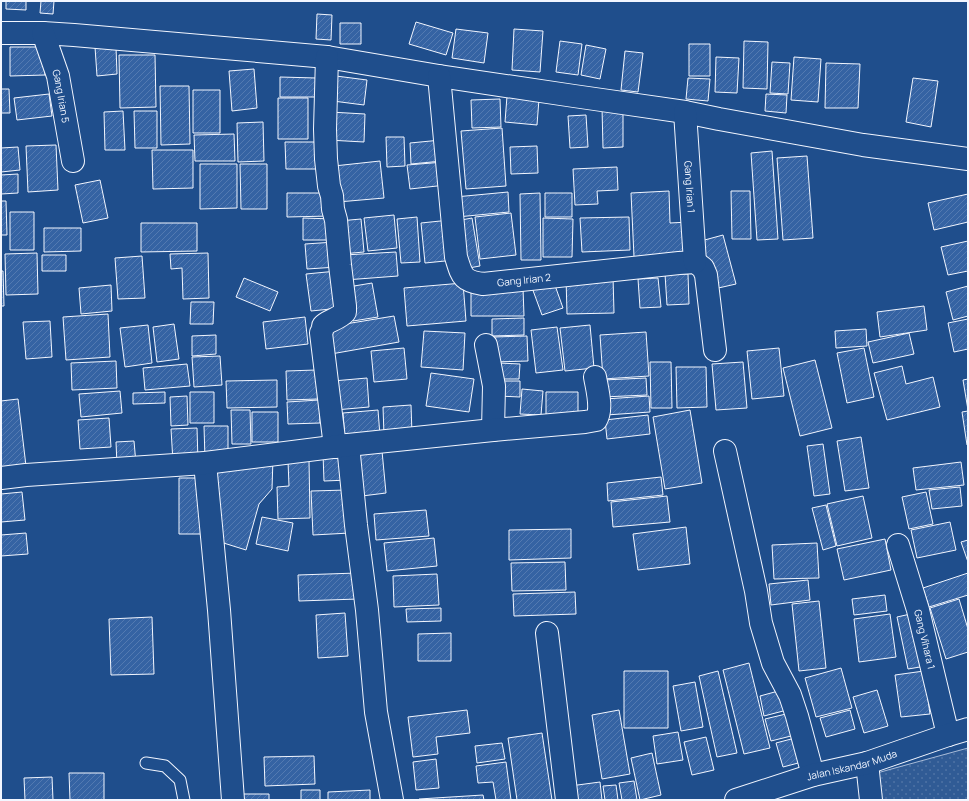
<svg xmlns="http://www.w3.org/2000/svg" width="969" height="801" font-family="Manrope,sans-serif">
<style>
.grass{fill:url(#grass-dots);stroke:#a8bbd7}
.building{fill:url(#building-hatch);stroke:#f2f6ff}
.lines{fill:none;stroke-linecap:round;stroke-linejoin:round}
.lane-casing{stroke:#f2f6ff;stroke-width:13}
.street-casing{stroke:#f2f6ff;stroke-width:24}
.secondary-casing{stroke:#f2f6ff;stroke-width:24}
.lane{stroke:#1f4e8c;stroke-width:11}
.street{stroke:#1f4e8c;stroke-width:22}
.secondary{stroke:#1f4e8c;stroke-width:22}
.labels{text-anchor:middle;stroke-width:3;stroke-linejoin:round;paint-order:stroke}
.street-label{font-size:10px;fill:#f2f6ff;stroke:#1f4e8c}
</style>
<defs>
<pattern id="grass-dots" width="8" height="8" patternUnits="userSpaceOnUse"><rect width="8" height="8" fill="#305b95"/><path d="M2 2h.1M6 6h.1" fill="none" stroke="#4e73a5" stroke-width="1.8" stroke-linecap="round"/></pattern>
<pattern id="building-hatch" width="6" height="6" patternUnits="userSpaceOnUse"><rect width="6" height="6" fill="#3563a3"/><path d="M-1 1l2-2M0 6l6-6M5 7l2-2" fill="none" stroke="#537ab1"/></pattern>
</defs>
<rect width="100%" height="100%" fill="#1f4e8c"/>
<path class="grass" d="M968,748V800H868L866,776Z"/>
<path class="building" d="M6,1H26V10L6,9Z
M41,1H54L53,14L40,13Z
M317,14L332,15L331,40L316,39Z
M416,22L453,33L446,55L409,44Z
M340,23H361V44H340Z
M456,29L488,33L484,63L452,58Z
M514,29L543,31L540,72L512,70Z
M560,41L582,44L578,75L556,72Z
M744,41L768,42L767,89L743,88Z
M689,44H710V76H689Z
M586,45L606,49L600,79L581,75Z
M10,47H44L45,75L10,76Z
M95,47H116L117,74L97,76Z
M625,51L643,53L638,92L621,90Z
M119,55H155L156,107L120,108Z
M716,57L739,58L737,93L715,92Z
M794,57L821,59L818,102L791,100Z
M772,62L790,63L788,94L770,93Z
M826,63L860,64L858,108H825Z
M254,69L257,108L232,111L229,71Z
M336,76L367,80L364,105L333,101Z
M280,77L316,78V97H280Z
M688,78L710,79L708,101L686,99Z
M913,78L938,81L931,127L906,122Z
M160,86H189L190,144L161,145Z
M1,89H9L10,113H1Z
M193,90H220V133H193Z
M49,94L52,116L17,120L14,98Z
M766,94L787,95L786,113L765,111Z
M507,96L539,99L537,125L505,122Z
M278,98H308V139H278Z
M500,99L501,127L472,128L471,100Z
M602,108H623V147L603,148Z
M123,111L125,150H105L104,112Z
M134,111H157V148H135Z
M330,112L365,114L364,142L328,140Z
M586,115L588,147L570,148L568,116Z
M263,122L264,161L238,162L237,123Z
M502,128L506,186L466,189L461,131Z
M234,134L235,161H195L194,135Z
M386,137H404L405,166L387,167Z
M441,140L442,161L411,164L410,143Z
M285,142H323V169H286Z
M56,145L58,190L28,192L26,146Z
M537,146L538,173L511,174L510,147Z
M18,147L20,170L1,172V148Z
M152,150H193V188L153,189Z
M772,151L778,239L757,240L751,153Z
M807,156L813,238L783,240L777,158Z
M380,161L384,198L338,202L334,166Z
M444,162L446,185L410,189L407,165Z
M200,164H237V208L200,209Z
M240,164H267V209H241Z
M617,167L618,190L597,191L598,204L575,205L573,169Z
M18,174V193L1,194V175Z
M100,180L108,218L83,223L75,185Z
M669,191L670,223L689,222L691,255L634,257L631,193Z
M731,191H750L751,239H732Z
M508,192L509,212L457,217L455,197Z
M287,193H329L330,216L287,217Z
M540,193L541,260H521L520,194Z
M545,193H572V217H545Z
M968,194V222L934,230L928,203Z
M1,201H6L7,235H1Z
M10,212H34V250H10Z
M511,213L516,255L480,259L475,217Z
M394,215L397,248L368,251L364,218Z
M417,217L420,262L401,263L397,219Z
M629,217L630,250L582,252L580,218Z
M303,218L334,219L333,240H303Z
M472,218L480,266L463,269L456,221Z
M543,218L573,219L572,257H543Z
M361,219L364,252L342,254L339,221Z
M450,220L455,260L425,263L421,223Z
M141,223H197V251L141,252Z
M44,228H81V251L44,252Z
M723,235L736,284L714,289L701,241Z
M968,241V271L948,275L941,247Z
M335,242L337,267L307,269L305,244Z
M396,252L398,276L345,280L344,255Z
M37,253L38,294L6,295L5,254Z
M208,253L209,298L183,299L182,268L171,269L170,254Z
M42,255H66V271H42Z
M142,256L145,298L118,299L115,258Z
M1,271H3L4,306H1Z
M337,271L341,308L311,311L306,274Z
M665,274H688L689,304L667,305Z
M552,277L563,308L542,315L531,285Z
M566,277H613L614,313L567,314Z
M244,278L278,292L270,311L236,297Z
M658,278L661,307L640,308L638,279Z
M372,283L378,317L353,321L348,287Z
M463,283L466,321L407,326L404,288Z
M111,285L112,311L81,314L79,288Z
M968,286V316L953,320L946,292Z
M523,288L524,316H471V289Z
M191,302H214L213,324H190Z
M924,306L927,330L880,337L877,312Z
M108,314L110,357L66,360L63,317Z
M394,316L399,342L331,354L327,327Z
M305,317L308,344L266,349L263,322Z
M524,318V335L492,336V319Z
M968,319V349L954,352L948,323Z
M50,321L52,357L26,359L23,322Z
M174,324L179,359L157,362L153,327Z
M148,325L152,363L125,367L120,328Z
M590,325L594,368L565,371L560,328Z
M557,327L563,370L536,373L531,330Z
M866,329L867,346L836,348L835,331Z
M424,331L465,333L463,370L421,367Z
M646,332L649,376L603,379L600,335Z
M909,333L914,354L873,363L868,342Z
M216,335V354L192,356V336Z
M527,336L528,361L493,362V337Z
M404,348L407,379L374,382L371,351Z
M779,348L784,396L752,399L747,351Z
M864,348L874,397L847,403L837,353Z
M220,356L222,385L194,387L192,357Z
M815,360L832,428L800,436L783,368Z
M116,361L117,388L72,390L71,363Z
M650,362H671L672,408H651Z
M743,362L747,408L716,410L712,364Z
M499,363L520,364L519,379H498Z
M187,364L190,386L145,390L143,368Z
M902,366L906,384L933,377L940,407L887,420L874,373Z
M676,367H706L707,407L677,408Z
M316,370L318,399L287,400L286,371Z
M431,373L474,379L469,412L426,406Z
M367,378L369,407L335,410L333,381Z
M646,378L647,395L603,397V380Z
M968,379V410L963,380Z
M277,380V407L227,408L226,381Z
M498,381H520V397L498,396Z
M522,389L543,391L541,415L520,414Z
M120,391L122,413L81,417L79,394Z
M165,392V403L133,404V393Z
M190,392H214V423H190Z
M546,392H578V417H546Z
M187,396L188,425L171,426L170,397Z
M649,396L650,412L606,415L605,399Z
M18,399L26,466L1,469V401Z
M319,400L320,423L288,424L287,402Z
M411,405L412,434L384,435L383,407Z
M231,410H250L251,444H232Z
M378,410L380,436L345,439L343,413Z
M690,410L702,483L665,489L653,417Z
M968,411V445H967L962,412Z
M252,412H278V442H252Z
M648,415L650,434L607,439L605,420Z
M109,418L111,447L80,449L78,420Z
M204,426H228V458L205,459Z
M197,428L198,461L173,462L171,429Z
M861,437L869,488L845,491L837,441Z
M134,441L136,464L117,465L116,442Z
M823,444L830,494L814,496L807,446Z
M382,451L386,493L354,497L351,454Z
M323,454H348L349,480L324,481Z
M273,458L272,489L259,504L246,550L214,540L210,466Z
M309,460L310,518L278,519L277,487L289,486L288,461Z
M961,462L964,485L916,490L913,468Z
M661,477L663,495L608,501L607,483Z
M179,478H203V534H179Z
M960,487L962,506L932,509L929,490Z
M347,490L350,533L313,535L311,491Z
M22,492L25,520L1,522V494Z
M926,492L933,524L909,529L902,497Z
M667,496L670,522L613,527L611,502Z
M863,496L872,538L837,546L827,504Z
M826,505L836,546L823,550L812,508Z
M426,510L429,536L376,540L374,514Z
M262,517L293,523L288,551L256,544Z
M950,522L956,550L917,558L911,530Z
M686,527L690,564L638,570L633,534Z
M571,529V558L509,560V530Z
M26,533L28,554L1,556V535Z
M434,538L437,566L387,571L384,543Z
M885,539L891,570L844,580L837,549Z
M968,540V562L961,542Z
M817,543L819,578L774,579L772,545Z
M565,562L566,590L512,591L511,563Z
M357,573L358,599L299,601L298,575Z
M968,573V595L929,607L923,588Z
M437,574L439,605L394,607L393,576Z
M808,580L810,600L771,605L769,584Z
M575,592L576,614L514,616L513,594Z
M885,595L887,611L854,615L852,599Z
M959,599L968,629V652L946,659L930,608Z
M819,601L826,668L799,671L792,604Z
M441,608V621L407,622L406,609Z
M345,613L348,656L318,658L316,615Z
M915,613L926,666L908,669L897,617Z
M890,614L896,657L859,662L854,619Z
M152,617L154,674L111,675L109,619Z
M451,633V661H418V634Z
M749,663L770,748L744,754L723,670Z
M841,668L852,708L816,717L805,678Z
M624,671H668V728H624Z
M718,671L737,753L717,757L699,676Z
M924,671L930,714L901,717L895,675Z
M695,682L703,727L681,731L673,686Z
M782,690L787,710L764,716L760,696Z
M877,690L888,726L864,733L853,697Z
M467,710L470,733L436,737L438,754L413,757L408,717Z
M619,710L630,774L602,779L592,715Z
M850,710L855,729L826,737L820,718Z
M786,714L791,736L771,741L765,719Z
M678,732L683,760L657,764L653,736Z
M542,733L552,800H517L508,738Z
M706,737L714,770L692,775L684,742Z
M795,738L802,762L783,767L776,743Z
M502,743L505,759L477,763L475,746Z
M652,753L661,795L640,800L631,758Z
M314,756L315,784L265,786L264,757Z
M436,759L439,788L416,790L413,762Z
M506,762L511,800H496L493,782L478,783L476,766Z
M69,773H104V800H70Z
M52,777L53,800H25L24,778Z
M634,781L637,800H622L619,783Z
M600,782L602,800H572L570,786Z
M616,785L618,800H605L603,786Z
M301,790H320V800H301Z
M370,790V800H328V792Z
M241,794H269V800H241Z
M483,795L484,800H419V799Z"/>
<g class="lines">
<defs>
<path id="lane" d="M146,763L165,766L180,780L184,800"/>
<g id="street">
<path d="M1,33H43L74,35L327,57L439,76L574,96L685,112L719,119L863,145L968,159"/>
<path id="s1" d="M43,33L58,76L73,161"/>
<path d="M327,57L325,129L326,159L329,186L332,196L333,209L336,220L340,265L345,306V312C339,319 327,321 323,326C323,327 322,332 321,333L335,447"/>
<path id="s2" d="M439,76L456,257C462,276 462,281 483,284L679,263L695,262L703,268L706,275L715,350"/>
<path id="s3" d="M685,112L695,262"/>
<path d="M486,345L494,386L493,430"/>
<path d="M348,445L356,525L367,610L376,712L392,800"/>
<path d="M725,451L756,591L761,623L773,663L790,695L797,716L813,775"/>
<path d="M205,463L219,610L233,800"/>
<path d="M1,478L26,475L205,463L348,445L493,430L585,422L596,420C603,409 597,389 595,377"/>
<path id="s4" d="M898,545L918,610L948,735"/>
<path d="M547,633L567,800"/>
<path d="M867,763L871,800"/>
</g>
<g id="secondary">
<path id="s5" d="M736,800L813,775L867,763L948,735L968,729"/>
</g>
</defs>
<use href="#lane" class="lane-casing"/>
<use href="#street" class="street-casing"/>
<use href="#secondary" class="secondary-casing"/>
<use href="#lane" class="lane"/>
<use href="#street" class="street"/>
<use href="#secondary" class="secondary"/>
</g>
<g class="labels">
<g class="street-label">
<text dy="4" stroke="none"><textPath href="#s1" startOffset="66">Gang Irian 5</textPath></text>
<text dy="4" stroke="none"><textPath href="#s3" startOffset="75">Gang Irian 1</textPath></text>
<text dy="4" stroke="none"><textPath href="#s2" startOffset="265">Gang Irian 2</textPath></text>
<text dy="4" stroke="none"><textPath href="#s4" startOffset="98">Gang Vihara 1</textPath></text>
<text dy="4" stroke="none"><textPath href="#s5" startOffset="121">Jalan Iskandar Muda</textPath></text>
</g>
</g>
<rect width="969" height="801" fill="none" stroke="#f2f6ff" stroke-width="4"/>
</svg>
